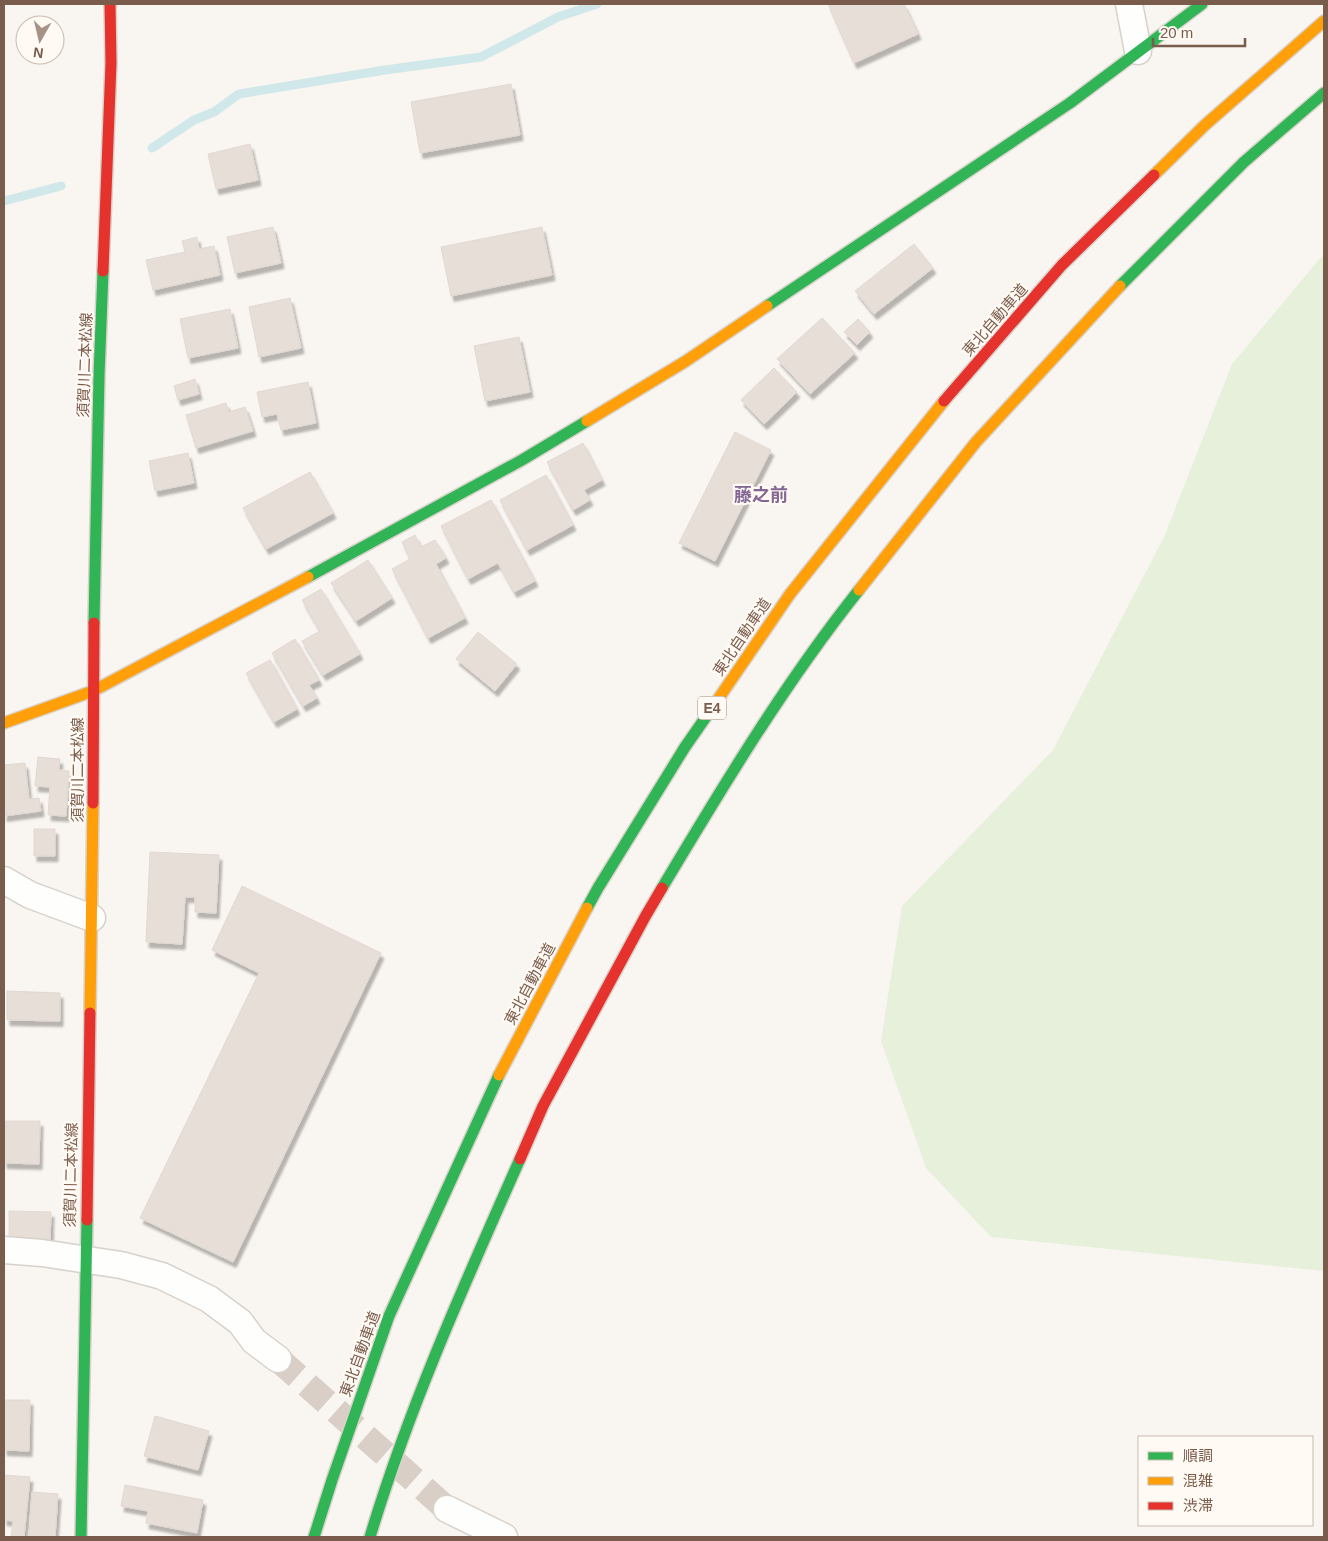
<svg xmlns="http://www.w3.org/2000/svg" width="1328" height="1541" font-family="Arial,'Noto Sans JP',sans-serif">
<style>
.green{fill:#e7f0db}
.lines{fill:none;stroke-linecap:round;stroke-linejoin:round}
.stream{stroke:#d0e8ea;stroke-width:9}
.building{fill:#e6ded7;stroke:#e2d8d2;filter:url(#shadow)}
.street-tunnel{stroke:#d9cfc7;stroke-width:26;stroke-dasharray:26 13;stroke-linecap:butt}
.street-casing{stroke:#d7d1cb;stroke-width:29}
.fast-casing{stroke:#d9d2cb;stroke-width:14}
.slow-casing{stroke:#d9d2cb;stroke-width:14}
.jam-casing{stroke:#d9d2cb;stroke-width:14}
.street{stroke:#fefefd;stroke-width:26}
.fast{stroke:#30b455;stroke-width:11}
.slow{stroke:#ff9f0a;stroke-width:11}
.jam{stroke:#e5322d;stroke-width:11}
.labels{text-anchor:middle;stroke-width:4.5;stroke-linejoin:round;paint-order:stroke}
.shield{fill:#fffaf3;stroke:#a28b7f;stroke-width:1}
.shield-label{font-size:14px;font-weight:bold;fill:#7a5c4d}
.street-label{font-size:15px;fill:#7a5c4d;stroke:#fffaf3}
.quarter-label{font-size:18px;font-weight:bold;fill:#846695;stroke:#fffaf3}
</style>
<defs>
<filter id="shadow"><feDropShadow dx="3" dy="5.5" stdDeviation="1" flood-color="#0004"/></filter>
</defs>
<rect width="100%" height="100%" fill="#f9f5f0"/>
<path class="green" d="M1324,255V1271L991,1237L926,1168L881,1041L902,906L1053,750L1164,537L1232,364L1320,258Z"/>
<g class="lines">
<path class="stream" d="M152,148L194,120L214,112L239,94L385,70L481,57L558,17L597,4
M4,201L61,186"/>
</g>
<path class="building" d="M828,4H904L918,34L854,63Z
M511,84L520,135L420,153L411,102Z
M250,144L258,180L216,189L208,154Z
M273,227L281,263L235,273L227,237Z
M542,227L552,275L451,296L441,247Z
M197,237L199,249L214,246L220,275L153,290L146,260L185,252L182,241Z
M914,244L933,268L874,314L855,291Z
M290,298L301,348L259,357L249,307Z
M230,309L238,348L188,358L180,319Z
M822,318L855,353L810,394L777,359Z
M858,319L870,332L857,345L844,332Z
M519,337L530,392L485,401L474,346Z
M774,368L797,392L764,424L741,400Z
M195,379L199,394L178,400L174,386Z
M308,382L316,423L281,430L277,414L262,417L257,392Z
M226,403L229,412L245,407L253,431L196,448L186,415Z
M735,432L771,450L715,561L679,543Z
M583,443L602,480L584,490L590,500L573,510L547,462Z
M188,453L194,483L155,491L149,461Z
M310,472L333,513L266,549L243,508Z
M546,475L573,525L527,550L500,500Z
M491,500L535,581L514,592L498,563L468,579L441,526Z
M415,535L421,547L435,540L446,558L436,564L465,618L428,638L392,569L410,559L402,542Z
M368,560L392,598L356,621L331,583Z
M321,589L360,654L323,675L302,641L320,631L302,600Z
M478,632L517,664L495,691L456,659Z
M295,639L319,680L309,685L317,698L303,706L272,653Z
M270,660L297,709L274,722L246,673Z
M38,757L60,759L59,770L69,771L66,816L48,815L50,787L35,786Z
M25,763L29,799L39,798L41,811L4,816V765Z
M34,829H55V856H34Z
M150,852L219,855L216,913L195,912V897H185L182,944L146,942Z
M242,886L381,953L233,1262L140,1218L259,973L212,950Z
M7,991L60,993V1021L7,1020Z
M4,1121H40L39,1164L4,1163Z
M9,1211L51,1212L50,1242L9,1241Z
M4,1400H30L29,1451L4,1450Z
M155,1416L209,1431L198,1470L144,1456Z
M4,1475L30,1477L24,1537H11L13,1521L4,1520Z
M125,1485L203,1500L197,1533L146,1523L148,1511L121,1506Z
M32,1492L58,1494L55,1537H29Z"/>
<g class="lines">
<path class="street-tunnel" d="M278,1359L447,1509"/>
<defs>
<path id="street" d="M1129,4L1138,51
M4,880L30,895L92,918
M4,1250L42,1253L121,1265L162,1276L209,1299L240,1322L254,1341L278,1359
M447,1509L504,1537"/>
<path id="fast" d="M1120,286L1244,162L1324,93
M767,306L1070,103L1202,4
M308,577L522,460L587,421
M94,623L99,376L103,271
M662,888C723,786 785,683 859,590
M587,908L598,888L685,747L708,714
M81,1537L87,1220
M314,1537L332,1480L389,1316L499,1075
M370,1537C409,1407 465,1283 520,1159"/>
<path id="slow" d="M1154,175L1205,125L1324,21
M587,421L686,361L767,306
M859,590L976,442L1120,286
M708,714L790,594L944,401
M4,723L93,691L308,577
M90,1013L93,803
M499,1075L587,908"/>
<path id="jam" d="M103,271L111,63L110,4
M944,401L1062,265L1154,175
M93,803L94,623
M520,1159L543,1106L645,917L662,888
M87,1220L90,1013"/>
</defs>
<use href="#street" class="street-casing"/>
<use href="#fast" class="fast-casing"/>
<use href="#slow" class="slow-casing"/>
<use href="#jam" class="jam-casing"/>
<use href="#street" class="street"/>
<use href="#fast" class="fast"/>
<use href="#slow" class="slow"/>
<use href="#jam" class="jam"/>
</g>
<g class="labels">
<rect class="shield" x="698" y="696.5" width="28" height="23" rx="4"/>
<g class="shield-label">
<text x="712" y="713">E4</text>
</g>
<g class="street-label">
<text transform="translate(995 320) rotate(-49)" y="5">東北自動車道</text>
<text transform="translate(85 365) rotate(-88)" y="5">須賀川二本松線</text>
<text transform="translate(742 637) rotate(-56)" y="5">東北自動車道</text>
<text transform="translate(78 770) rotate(-90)" y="5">須賀川二本松線</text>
<text transform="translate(530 984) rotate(-62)" y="5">東北自動車道</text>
<text transform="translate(71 1175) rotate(-89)" y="5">須賀川二本松線</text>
<text transform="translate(360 1354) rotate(-70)" y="5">東北自動車道</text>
</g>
<g class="quarter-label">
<text x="761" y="501">藤之前</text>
</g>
</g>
<rect width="1328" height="1541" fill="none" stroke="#7a5c4d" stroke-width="10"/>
<rect x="1138" y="1436" width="175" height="90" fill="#fffaf3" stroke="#cabbb1"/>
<rect x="1148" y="1452" width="25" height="8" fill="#30b455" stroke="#cabbb1"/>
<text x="1183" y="1461" font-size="15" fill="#7a5c4d">順調</text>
<rect x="1148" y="1477" width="25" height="8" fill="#ff9f0a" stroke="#cabbb1"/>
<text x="1183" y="1486" font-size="15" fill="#7a5c4d">混雑</text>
<rect x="1148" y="1502" width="25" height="8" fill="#e5322d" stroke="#cabbb1"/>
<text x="1183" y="1511" font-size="15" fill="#7a5c4d">渋滞</text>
<g transform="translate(40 40) rotate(188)"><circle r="24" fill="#fffaf3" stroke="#cabbb1"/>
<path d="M0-4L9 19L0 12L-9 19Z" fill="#a69286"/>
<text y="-8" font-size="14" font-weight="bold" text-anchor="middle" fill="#7a5c4d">N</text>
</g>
<path d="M1153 38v8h92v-8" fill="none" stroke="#7a5c4d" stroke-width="2.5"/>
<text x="1160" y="38" font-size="15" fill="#7a5c4d" stroke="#fffaf3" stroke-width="4" paint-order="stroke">20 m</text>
</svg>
